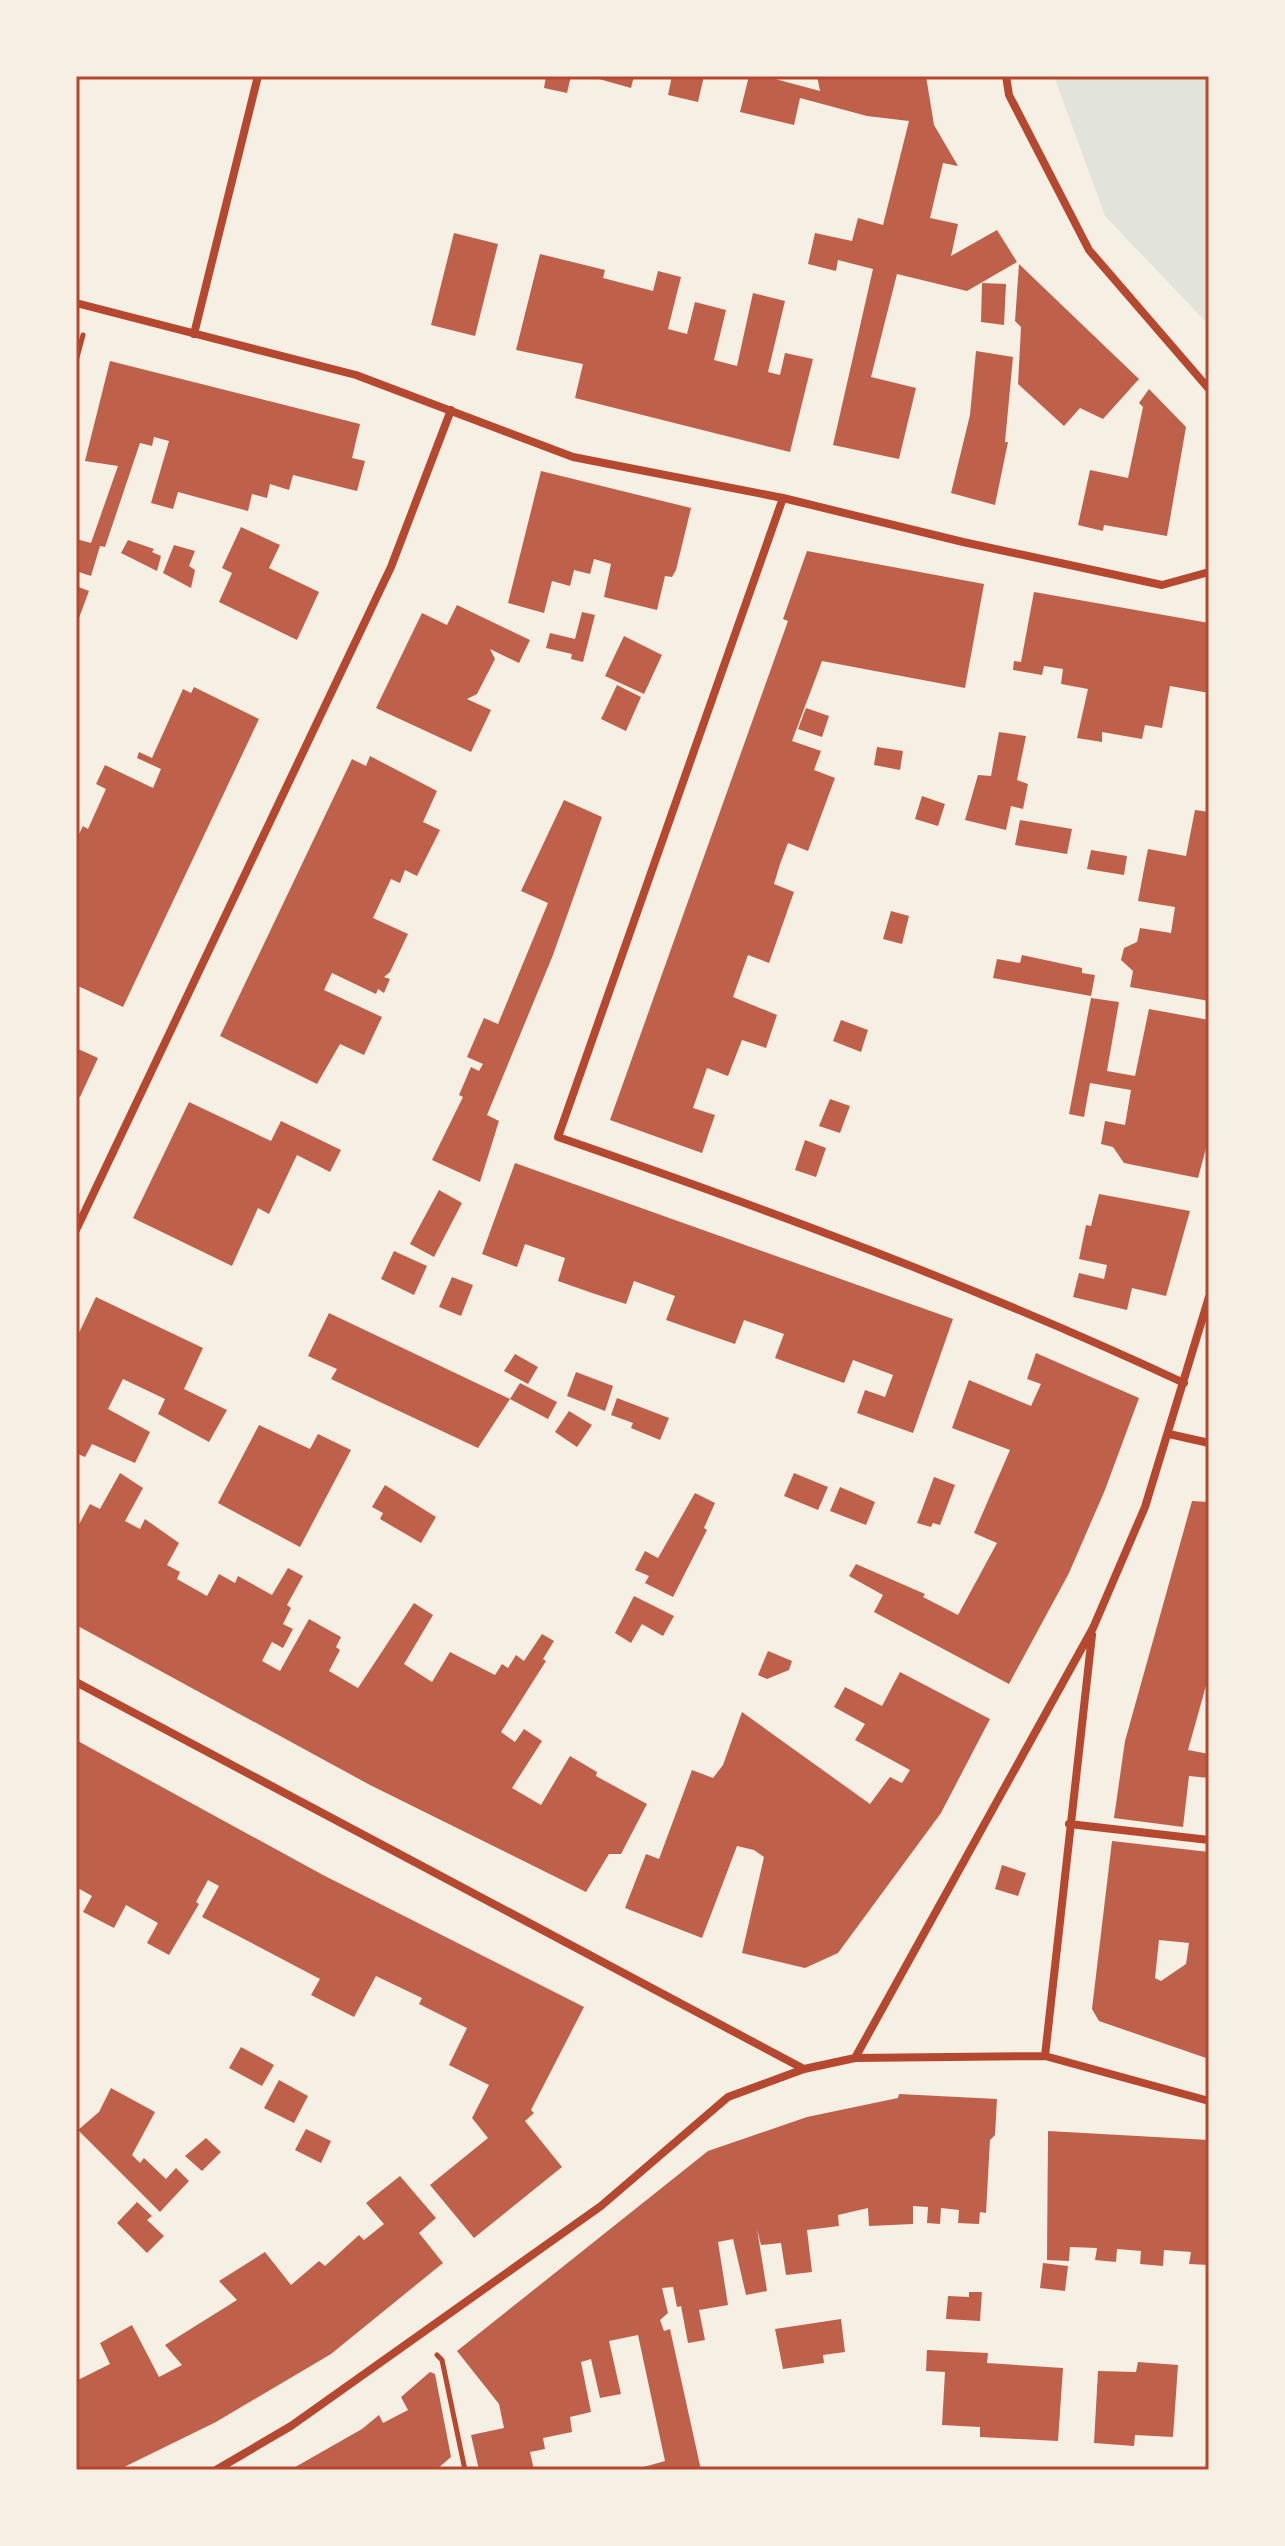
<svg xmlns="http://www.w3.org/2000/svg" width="1285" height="2546" font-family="'Public Sans',sans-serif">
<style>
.green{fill:#e2e4dc}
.building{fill:#bf614a;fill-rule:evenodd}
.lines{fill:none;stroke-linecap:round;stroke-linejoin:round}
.path{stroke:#b5482f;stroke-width:5}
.minor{stroke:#b5482f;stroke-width:8}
.neatline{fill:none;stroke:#b5482f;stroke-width:3}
</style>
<rect width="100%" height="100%" fill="#f6efe4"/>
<path class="green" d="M1054,76H1209V325L1105,216Z"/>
<path class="building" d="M546,76H571L567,93L544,88Z
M599,76H634L631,88L599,79Z
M672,76H704L698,102L668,95Z
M749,76H764L820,91L817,76H926L934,125L958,166L943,163L930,218L958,224L951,256L997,230L1017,262L967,291L897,274L871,377L916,388L899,459L833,445L873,269L838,260L836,271L808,264L815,233L852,241L858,218L883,225L909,121L867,116L800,98L794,125L740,112Z
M454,233L498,244L475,336L431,325Z
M540,254L605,270L603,278L653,291L658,271L681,277L668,329L687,334L695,302L726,310L714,360L737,366L753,293L785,301L768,372L780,375L785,353L813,359L790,452L575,398L583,364L516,350Z
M1019,264L1139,379L1103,419L1080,408L1064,426L1018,384L1021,327L1015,321Z
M982,283L1006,284L1004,325L981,322Z
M976,351L1013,357L1005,442H1008L995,505L951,493L970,415Z
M110,361L360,424L352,458L365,461L357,491L293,475L289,490L270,484L267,498L252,494L248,511L178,492L173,509L151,503L169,441L154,437L152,446L140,443L105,547L100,546L91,576L76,571V539L91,543L118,466L85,461Z
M1149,389L1186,427L1167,536L1104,525L1103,531L1078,525L1090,470L1128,478L1143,407L1139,403Z
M541,471L691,508L676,570L672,577L665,576L657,610L604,597L611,564L594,559L590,574L574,570L570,586L552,581L544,613L508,603Z
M241,527L280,545L269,568L319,592L297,640L219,602L232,573L222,568Z
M128,540L154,549L152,552L161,556L157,571L121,553Z
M174,545L195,551L189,566L195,570L191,588L163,573Z
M807,551L984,584L965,688L822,661L792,741L821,751L814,770L835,778L808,851L788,843L780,864L774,884L794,892L769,963L748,955L733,997L777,1015L766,1048L742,1040L728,1076L707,1068L693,1108L715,1115L702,1153L610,1120L788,621L783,619Z
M76,586L89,591L76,626Z
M1034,592L1209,623V693L1170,686L1162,728L1145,725L1142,739L1102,732V742L1077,738L1088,689L1061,684L1063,669L1044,666L1042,675L1013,670L1014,661L1021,662Z
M457,605L530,640L519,663L490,649L495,659L477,694L467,699L491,710L471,752L376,708L422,613L447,625Z
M582,612L595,615L583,662L571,659L572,654L546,648L550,633L575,639Z
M624,636L662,655L644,694L605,676Z
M617,685L641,697L626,731L601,719Z
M194,687L259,719L123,1007L76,985V840L83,826L88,829L106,789L96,784L105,765L153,788L161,769L137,758L139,752L152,758L183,689L191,693Z
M806,708L829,716L822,737L798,729Z
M999,732L1026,736L1017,780L1028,784L1023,809L1011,806L1006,830L965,820L978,775L991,776Z
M877,747L903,751L900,770L874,765Z
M370,756L437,791L423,822L440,830L417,876L405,870L400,883L391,879L373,918L408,934L390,972L384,977L390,979L384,993L378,989L376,994L332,973L324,990L382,1017L364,1055L340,1044L317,1084L220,1036L352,759L366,766Z
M922,796L945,804L938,826L915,819Z
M564,800L602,817L553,955L487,1115L499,1121L480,1182L432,1160L463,1097L459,1095L471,1067L479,1071L483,1064L467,1057L484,1018L498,1024L548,903L521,891Z
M1195,810L1209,812V1001L1130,987L1133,971L1121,960L1124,948L1137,942L1140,928L1171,933L1175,907L1138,901L1145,864L1148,849L1186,856Z
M1020,820L1072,829L1067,854L1015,845Z
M1091,850L1127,856L1124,875L1087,869Z
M891,911L909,916L902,944L883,939Z
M1022,955L1082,968V973L1095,975L1091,996L993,978L997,959L1020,963Z
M1091,998L1119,1002L1107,1071L1135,1076L1149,1009L1209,1020V1137L1198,1178L1124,1163L1113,1147L1101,1144L1105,1121L1125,1125L1131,1090L1090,1083L1084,1117L1069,1114Z
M841,1020L868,1030L861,1052L833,1041Z
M76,1048L98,1058L80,1097L76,1095Z
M830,1099L850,1106L840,1133L819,1126Z
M189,1102L271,1141L281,1121L341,1150L330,1172L297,1155L269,1214L258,1208L232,1266L133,1218Z
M805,1140L826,1148L816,1177L795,1170Z
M515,1163L953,1319L913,1433L857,1413L865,1390L885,1397L893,1375L853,1360L844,1383L775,1358L784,1334L744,1320L735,1344L666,1320L675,1296L634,1281L626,1304L592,1293L558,1281L565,1258L525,1244L517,1267L482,1254Z
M439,1190L462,1203L434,1257L410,1244Z
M1099,1194L1190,1211L1166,1296L1132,1288L1127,1310L1073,1297L1079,1273L1104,1279L1107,1265L1079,1259L1086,1225L1091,1226Z
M394,1251L427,1266L414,1295L381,1279Z
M452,1277L473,1285L461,1316L439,1307Z
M96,1297L203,1348L184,1389L227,1410L209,1442L158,1414L165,1399L123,1379L108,1409L150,1432L135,1463L92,1444L85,1457L76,1453V1339Z
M329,1313L510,1399L478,1448L331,1379L337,1369L308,1356Z
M1036,1353L1139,1398L1105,1490L1069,1573L1009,1684L874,1612L883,1595L849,1576L856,1564L925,1594L923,1597L958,1615L997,1543L974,1533L1010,1450L952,1428L969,1380L1031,1406L1041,1384L1027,1379Z
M515,1354L538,1367L528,1384L504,1371Z
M576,1372L613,1386L605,1411L567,1396Z
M520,1383L557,1402L548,1419L510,1399Z
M617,1398L669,1418L660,1440L631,1428L633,1423L611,1415Z
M569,1411L592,1425L577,1447L555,1432Z
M259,1425L310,1449L318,1434L351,1450L300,1547L218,1503Z
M120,1473L143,1488L125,1521L140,1529L145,1519L179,1543L167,1565L180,1572L177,1579L207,1596L219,1574L235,1583L238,1576L272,1595L288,1568L303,1576L287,1605L291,1608L283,1624L293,1629L283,1648L272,1642L262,1661L280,1671L309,1619L341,1637L336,1647L340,1650L329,1671L358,1688L414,1603L433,1615L404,1664L432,1682L450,1652L495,1675L502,1664L508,1668L516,1655L524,1661L542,1634L554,1641L543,1659L546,1661L501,1732L515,1742L524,1729L542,1741L512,1788L541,1805L570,1756L597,1772L596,1776L647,1804L621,1854H609L586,1892L370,1785L76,1625V1530L90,1504L100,1509Z
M794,1473L828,1487L818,1510L784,1496Z
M934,1477L955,1485L940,1525L933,1523L931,1527L917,1523Z
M385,1485L436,1517L421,1543L380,1519L383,1513L372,1507Z
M840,1487L875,1502L866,1525L830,1511Z
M695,1493L715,1503L704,1528L707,1530L673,1597L645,1583L649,1576L635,1570L645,1551L658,1558Z
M1192,1501L1209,1502V1675L1188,1750L1209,1754V1778L1189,1776L1183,1827L1114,1818L1125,1741Z
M634,1596L674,1616L663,1636L642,1624L631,1643L615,1633Z
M768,1651L792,1661L789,1670L767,1679L758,1675Z
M900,1672L990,1719L941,1813L838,1953L805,1968L742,1953L764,1857L754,1850L737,1846L702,1938L625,1908L646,1854L659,1859L692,1770L713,1778L723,1765L742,1712L870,1804L890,1777L902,1783L910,1770L855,1740L865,1724L834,1707L845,1687L882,1706Z
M76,1740L323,1875L584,2007L531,2110L534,2113L525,2121L562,2167L474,2238L430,2185L488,2138L472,2118L489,2085L449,2065L467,2028L419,2004L422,1998L376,1976L354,2017L311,1995L320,1979L202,1917L219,1886L208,1880L196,1902L199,1904L169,1955L147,1943L158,1923L126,1905L114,1928L83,1912L92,1896L76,1887Z
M1112,1841L1209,1852V2059L1099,2021L1092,2009ZM1159,1940L1189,1943L1186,1964L1161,1981L1155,1978Z
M1002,1865L1026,1873L1018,1896L995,1889Z
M241,2047L274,2065L262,2086L229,2068Z
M279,2080L308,2096L294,2123L264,2108Z
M111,2088L155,2112L132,2155L140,2163L144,2158L166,2179L176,2168L189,2181L160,2212L78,2130L99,2112Z
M899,2094L997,2099L995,2135L990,2140L986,2213L980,2212L979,2224L958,2223L959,2210L941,2208L940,2224L927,2223L928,2207L913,2206V2224L869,2226L868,2208L838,2215L839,2226L807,2230L812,2272L786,2275L781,2243L761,2245L757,2229L767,2291L746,2295L733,2239L718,2242L728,2305L699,2310L705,2340L688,2343L681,2306L677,2307L673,2287L662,2288L668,2313L660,2320L664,2331L670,2329L701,2470H633L665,2461L638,2335L609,2341L621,2394L600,2398L591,2359L581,2362L591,2412L570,2417L572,2432L543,2438L545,2449L530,2452L534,2470H479L471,2435L504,2428L499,2404L457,2351L708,2151L807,2117L898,2098Z
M306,2129L331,2141L321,2163L295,2150Z
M1048,2131L1209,2140V2265L1189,2264L1191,2252L1164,2250L1163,2266L1140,2264L1141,2251L1117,2249L1116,2262L1095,2260L1097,2248L1070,2247L1069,2261L1047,2260Z
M206,2138L221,2152L202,2171L185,2156Z
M400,2176L436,2218L419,2233L443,2263L331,2354L216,2422L118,2470H76V2381L110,2364L100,2343L132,2325L159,2377L182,2365L165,2345L237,2300L219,2281L265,2252L291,2285L319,2261L325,2266L359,2235L364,2240L384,2224L366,2203Z
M137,2202L152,2216L147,2220L164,2236L147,2253L117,2223Z
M1043,2263L1068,2266L1065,2291L1040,2288Z
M969,2292H982L980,2321L946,2319L948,2296L969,2297Z
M841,2319L845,2352L823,2355L824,2363L783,2369L775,2329Z
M927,2350L988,2353L987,2363L1063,2368L1058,2441L980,2437V2427L942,2425L945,2372L926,2371Z
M1138,2362L1178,2365L1173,2437L1135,2435L1134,2446L1094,2443L1098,2371L1136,2372Z
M430,2372L435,2374L451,2457L436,2470H290L362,2429L379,2415L383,2423L408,2410L401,2397Z"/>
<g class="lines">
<path class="path" d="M76,361L83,335
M437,2355L442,2360L465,2470"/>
<path class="minor" d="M1006,76L1009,95L1089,250L1209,389
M76,303L356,375L573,457L783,498L963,542L1162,585L1209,572
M194,334L258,76
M783,498L558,1137C770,1210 981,1288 1184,1383
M76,1230L391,567L451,410
M1169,1434L1209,1443
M76,1682L804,2069
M1069,1824L1209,1840
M1045,2056L1092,1635
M855,2058L1093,1628L1145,1507L1209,1297
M216,2470L291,2426L601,2206L728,2097L804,2069L855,2058L1045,2056L1209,2101"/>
</g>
<rect width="1285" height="2546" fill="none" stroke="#f6efe4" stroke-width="156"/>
<rect x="78" y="78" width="1129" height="2390" class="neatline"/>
</svg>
